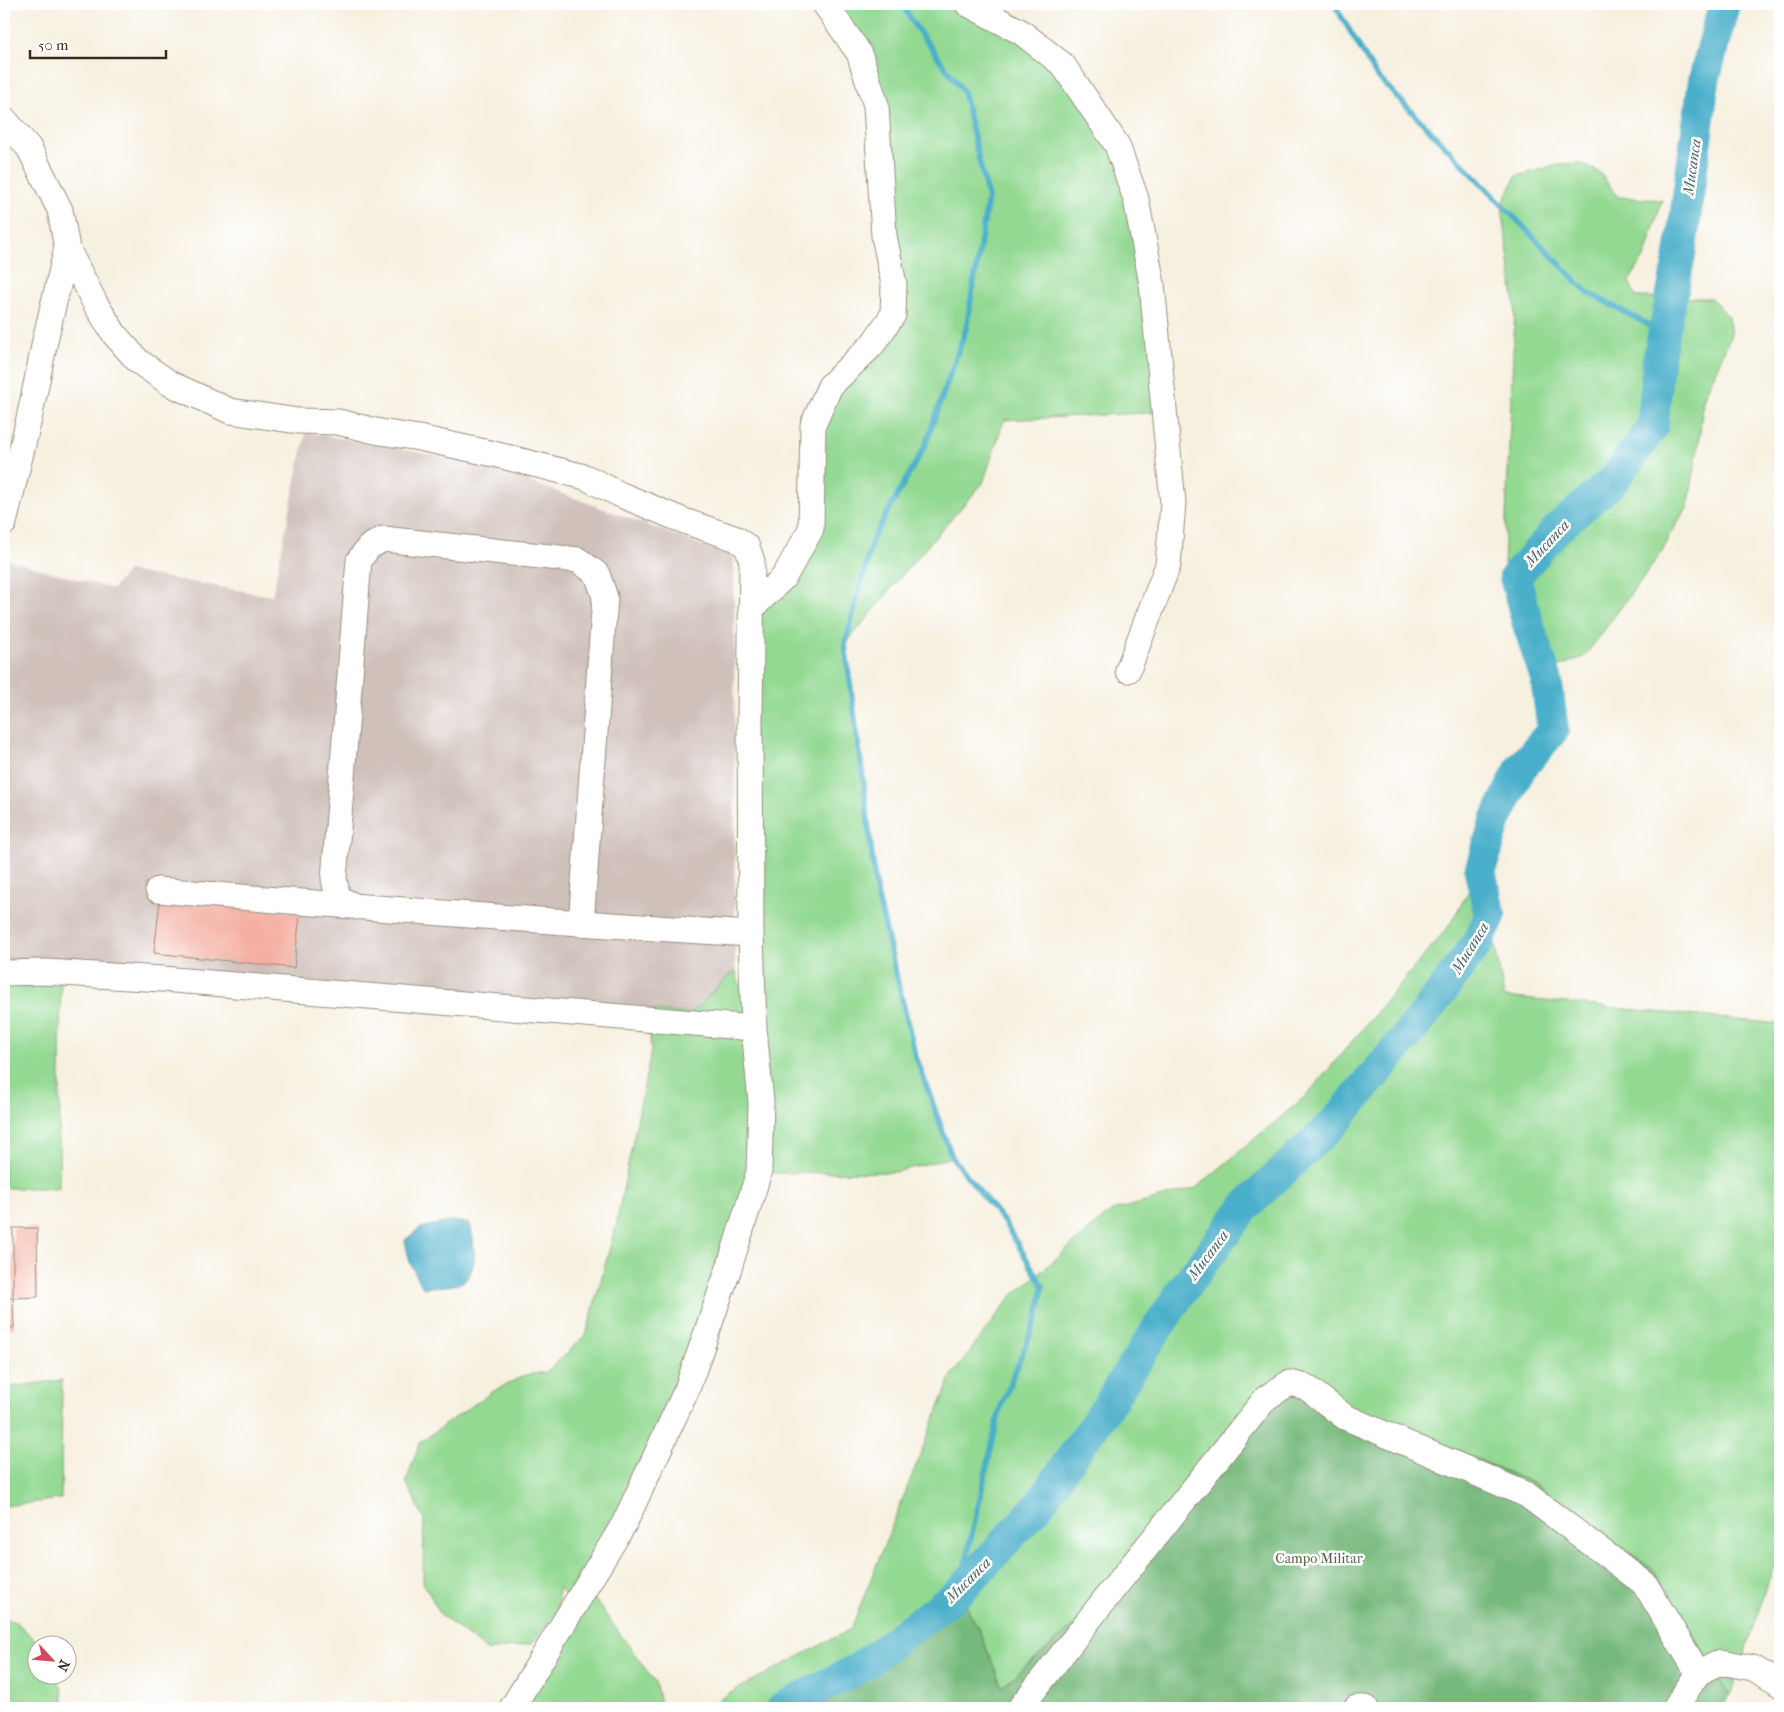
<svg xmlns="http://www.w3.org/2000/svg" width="1784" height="1712" font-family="'IM FELL French Canon',serif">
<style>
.industrial{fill:#cfc0ba}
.green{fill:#93d992;stroke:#678258}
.forest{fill:#76b97c;stroke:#58724d}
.water{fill:#4aafca;stroke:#426c74}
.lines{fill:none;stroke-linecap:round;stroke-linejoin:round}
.stream{stroke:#4aafca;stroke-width:5.5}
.river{stroke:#4aafca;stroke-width:32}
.building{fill:#f4afa1}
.minor-casing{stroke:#988d7e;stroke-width:27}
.minor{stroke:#fff;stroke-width:25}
.labels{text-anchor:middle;stroke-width:5;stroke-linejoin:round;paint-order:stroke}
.park-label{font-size:14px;fill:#555f41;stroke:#fff}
.water-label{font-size:15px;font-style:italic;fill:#415f63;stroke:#fff}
</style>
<rect width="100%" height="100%" fill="#fff"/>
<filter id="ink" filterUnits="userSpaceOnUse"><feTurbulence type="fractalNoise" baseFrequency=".02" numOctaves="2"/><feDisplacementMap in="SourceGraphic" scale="10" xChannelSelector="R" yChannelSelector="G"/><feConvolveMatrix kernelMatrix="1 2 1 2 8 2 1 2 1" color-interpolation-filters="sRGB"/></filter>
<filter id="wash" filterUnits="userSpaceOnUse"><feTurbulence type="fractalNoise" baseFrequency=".0096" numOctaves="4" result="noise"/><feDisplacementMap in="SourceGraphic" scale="20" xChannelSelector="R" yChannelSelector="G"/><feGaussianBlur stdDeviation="1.12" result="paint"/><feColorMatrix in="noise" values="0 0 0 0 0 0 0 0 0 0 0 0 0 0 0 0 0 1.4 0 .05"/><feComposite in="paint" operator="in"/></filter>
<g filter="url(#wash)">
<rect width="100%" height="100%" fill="#f6f0df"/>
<path class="industrial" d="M306,432L482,464L734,557L735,970L690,1014L4,958V559L113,589L128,571L272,596Z"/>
<path class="green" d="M825,4H968L1021,32L1117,145L1164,412L1004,420L983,483L908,568L845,645L862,769L876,889L915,1054L952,1157L896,1172L759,1173L593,1597L655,1682L661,1708H512L576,1605L558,1587V1610L531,1644L488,1651L441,1615L423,1582L424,1519L406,1482L420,1442L492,1392L525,1375L547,1372L586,1335L616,1225L651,1051L648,1010L690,1014L735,970L753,1026L751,609L811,529L813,425L893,315L876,105Z
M1581,163L1599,172L1618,197L1662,200L1645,256L1629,281L1636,297L1711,298L1728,316L1731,335L1703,400L1699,442L1688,507L1668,537L1662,552L1584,657L1544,672L1528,624L1504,564L1515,308L1502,206L1516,176L1561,164Z
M1480,871L1490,916L1504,997L1780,1024V1547L1730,1696L1653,1570L1535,1484L1448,1447L1357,1412L1076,1624L1001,1687L979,1630L959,1592L859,1668L782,1708H707L730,1693L851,1629L952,1375L1011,1297L1112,1211L1196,1188L1307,1095L1449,926Z
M4,958L61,962L59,1188H4Z
M4,1356L9,1358L10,1387L62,1380L61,1499L4,1506Z
M4,1618L17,1623L40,1644H38V1674L55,1675L62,1689L64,1708H12L4,1693Z"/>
<path class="forest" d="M1288,1374L1357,1412L1448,1447L1535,1484L1654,1570L1730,1696L1721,1708H782L859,1668L959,1592L979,1630L1002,1687L1076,1624Z"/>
<path class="water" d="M453,1221L470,1224C474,1241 481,1276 458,1284C447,1287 434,1286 423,1288L410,1263L405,1240L420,1228Z"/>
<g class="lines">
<path class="stream" d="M902,4L915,26L963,91L988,198L966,329L925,446L873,538L845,645L862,769L876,889L915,1054L952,1157L1004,1222L1043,1286L1038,1315L1000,1409L959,1592
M1334,4L1376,75L1587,292L1664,333"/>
<path class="river" d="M782,1708L859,1668L959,1592L1038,1506L1110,1402L1183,1289L1245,1207L1336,1121L1422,1018L1478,942L1490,916L1480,871L1496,820L1520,769L1553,730L1546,678L1528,624L1515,577L1558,528L1613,481L1653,426L1658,360L1680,255L1704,80L1724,4"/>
</g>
<g id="blocks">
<path class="building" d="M160,900L300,914L294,968L154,953Z
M13,1228H37L38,1297L13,1298Z
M4,1298H13L14,1328H4Z"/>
</g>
</g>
<g filter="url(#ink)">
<use href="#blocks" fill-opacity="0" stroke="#988d7e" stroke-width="1"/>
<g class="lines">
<defs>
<path id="minor" d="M968,4L1021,32L1063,65L1117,145L1136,199L1152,284L1173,503L1168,565L1128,670
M4,119L29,148L60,210L67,248L95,303L115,335L138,361L171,384L230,411L298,421L338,422L380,432L419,438L494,454L585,477L619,494L684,521L737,539L747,547L752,561L750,717L751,934L754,1028L761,1102L759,1172L729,1268L687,1389L624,1524L512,1708
M4,523L29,419L46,336L67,248
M751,609L784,577L811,529L813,425L830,386L872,345L893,315L894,284L884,236L876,105L859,53L825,4
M158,890C356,907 553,922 751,934
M357,907L338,898L334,879L359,560L369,547L383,539L578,560L597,574L605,597L581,924
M4,973L46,972L162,979L754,1028
M1020,1708L1106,1598L1266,1398L1289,1383L1306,1387L1345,1417L1527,1495L1645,1584L1698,1673L1721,1662L1753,1668L1780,1684
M1356,1708H1366
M1675,1708L1698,1673"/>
</defs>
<use href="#minor" class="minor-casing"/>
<use href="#minor" class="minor"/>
</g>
</g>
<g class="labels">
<g class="park-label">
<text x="1319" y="1563">Campo Militar</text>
</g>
<g class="water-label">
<text transform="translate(1692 167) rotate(-82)" y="5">Mucanca</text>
<text transform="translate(1547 543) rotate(-47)" y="5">Mucanca</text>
<text transform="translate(1470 948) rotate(-58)" y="5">Mucanca</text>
<text transform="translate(1208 1255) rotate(-53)" y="5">Mucanca</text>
<text transform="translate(968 1580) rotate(-45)" y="5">Mucanca</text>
</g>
</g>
<rect width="1784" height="1712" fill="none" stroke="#fff" stroke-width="20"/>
<g transform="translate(52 1660) rotate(116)"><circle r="24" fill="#ffffff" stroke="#b1aaa5"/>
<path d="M0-4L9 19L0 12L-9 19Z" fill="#d1495b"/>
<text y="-8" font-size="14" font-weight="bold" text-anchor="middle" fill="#3b2a1e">N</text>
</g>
<path d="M30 50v8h136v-8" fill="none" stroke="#3b2a1e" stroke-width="2.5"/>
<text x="38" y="50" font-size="15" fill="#3b2a1e" stroke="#ffffff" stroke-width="4" paint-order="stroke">50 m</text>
</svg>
